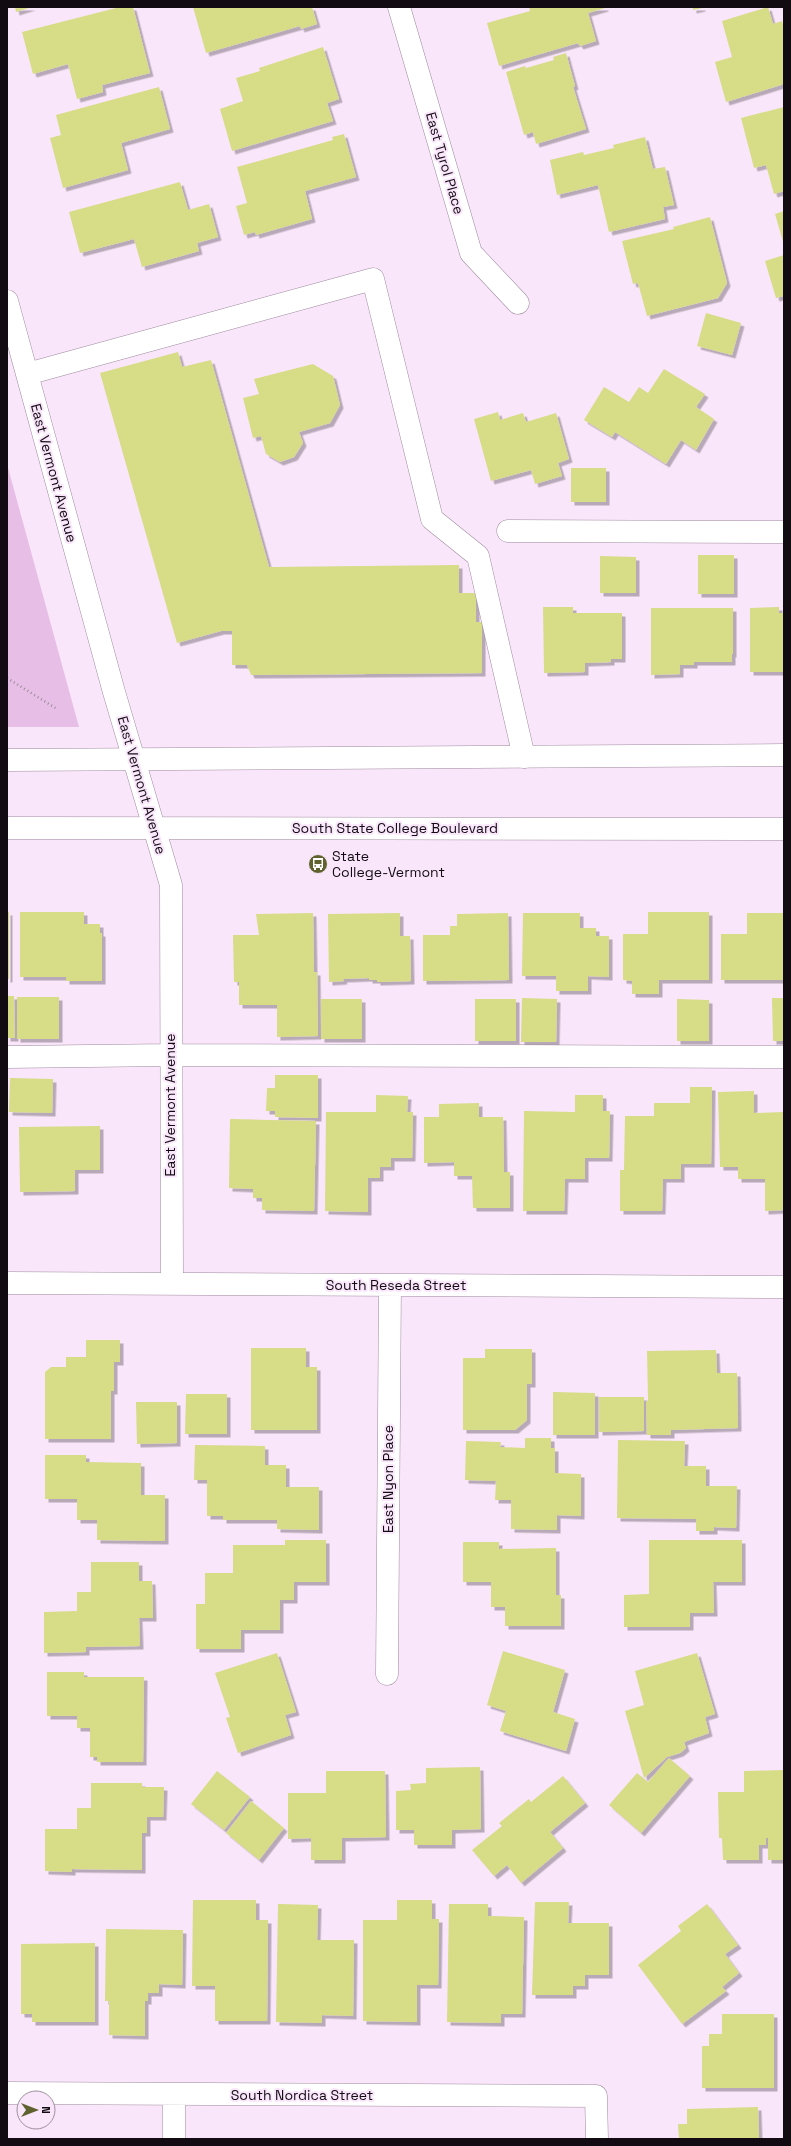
<svg xmlns="http://www.w3.org/2000/svg" width="791" height="2146" font-family="'Space Grotesk',sans-serif">
<style>
.green{fill:#e7bfe6}
.building{fill:#d7dc87;filter:url(#shadow)}
.lines{fill:none;stroke-linecap:round;stroke-linejoin:round}
.minor-casing{stroke:#9d8b9d;stroke-width:23}
.major-casing{stroke:#9d8b9d;stroke-width:23}
.path{stroke:#9c8d9c;stroke-width:2.5;stroke-dasharray:1 3;stroke-linecap:butt}
.minor{stroke:#fff;stroke-width:22}
.major{stroke:#fff;stroke-width:22}
.labels{text-anchor:middle;stroke-width:4;stroke-linejoin:round;paint-order:stroke}
.street-label{font-size:14px;fill:#120c12;stroke:#fae6fa}
.poi-label{font-size:14px;fill:#120c12;stroke:#fae6fa;text-anchor:start}
</style>
<defs>
<filter id="shadow"><feDropShadow dx="3.5" dy="3.5" stdDeviation="0" flood-color="#0004"/></filter>
</defs>
<rect width="100%" height="100%" fill="#fae6fa"/>
<path class="green" d="M7,464L79,727H7Z"/>
<path class="building" d="M15,7H32L16,12Z
M120,7H133L150,73L102,85L103,92L77,99L68,64L33,74L22,32Z
M193,7H312L317,24L301,29L300,26L206,53Z
M529,7H605V8L588,13L596,41L580,46L578,43L499,66L487,23L530,11Z
M693,7H702V8L693,10Z
M768,7L773,24L782,21L784,28V84L726,102L715,62L732,57L722,21Z
M323,47L339,99L327,103L333,121L232,151L220,109L243,101L236,78L260,71L259,68Z
M566,53L575,86L573,87L586,129L536,144L533,132L524,135L506,72L525,66L526,68L554,60L553,57Z
M159,87L170,129L121,143L128,170L63,188L50,138L61,135L56,115Z
M784,107V191L774,194L766,165L754,168L741,118Z
M344,134L356,177L305,191L312,219L256,235L255,232L244,235L236,206L247,203L237,167L333,140L332,137Z
M645,137L653,169L665,167L674,205L663,207L665,219L609,232L598,185L557,195L550,160L583,152L584,155L614,148L613,145Z
M180,182L188,210L209,204L218,237L197,243L199,251L142,267L134,239L80,253L69,212Z
M784,211V245L775,214Z
M710,217L727,283L718,298L647,316L638,283L633,284L622,241L674,229L673,227Z
M784,255V296L776,298L765,261Z
M706,313L741,323L732,355L697,346Z
M178,352L182,367L211,360L269,567L459,565V593H476V622H482V673L251,675L247,665H232V631H221L177,643L100,373Z
M313,364L333,376L340,405L330,423L299,432L303,443L294,457L280,462L266,454L261,436L253,438L243,398L259,394L254,379Z
M664,369L705,394L696,407L714,419L696,450L681,440L666,464L615,432L612,437L584,420L604,387L629,402L639,387L648,393Z
M498,412L500,420L523,413L526,422L556,413L569,459L558,463L562,476L535,484L531,470L491,481L474,419Z
M571,468H606V502H571Z
M698,555H734V594H698Z
M600,556L636,557V593H600Z
M543,607H573V613H622V659H611V662L585,663V672L544,673Z
M779,607V613H784V672H750V608Z
M651,608H733V654H732V662H694V665H680V674L651,675Z
M7,912H9V979H7Z
M20,912H84V924H100V933H102V981H66V977H20Z
M648,912H709V980H659V994H632V981L623,980V934H648Z
M313,913L314,972H317L318,1036L277,1037V1005H239V982H234L233,935H259L256,914Z
M400,913V936H410L411,981L377,982V980H369V978L343,979L344,981L329,982L328,914Z
M508,913L509,980L423,981V935H450V926H457V914Z
M523,913H580V928H596V936H609V977L588,976V991H556V976H522Z
M747,913H784V980H721V934H747Z
M7,996H14L15,1038H7Z
M17,997H59V1039H17Z
M522,998L557,999L556,1042H521Z
M772,998H784V1041H773Z
M321,999H362V1039H321Z
M475,999H516V1041H475Z
M677,999L709,1000V1041H677Z
M275,1075H318V1118L275,1117V1111H266L267,1088H275Z
M10,1078L53,1079L52,1113L9,1112Z
M690,1087H712L711,1164H681V1179H663L662,1211H620V1170H624L625,1116H654V1103H690Z
M754,1091V1113L784,1112V1210L765,1211V1179H738V1167H720L718,1092Z
M376,1095L408,1096L407,1112H413L412,1158H391V1167H380V1178H368V1212L325,1211L326,1112H376Z
M575,1095H603V1111H610L609,1158H585V1179H565L564,1211H523L524,1111L575,1112Z
M479,1103V1117H503L504,1172H510V1208H473L472,1176H454V1162L424,1163V1117H439V1104Z
M230,1119L316,1121L314,1211L262,1210V1198H253V1189L229,1188Z
M100,1126V1170H75V1191L20,1192L19,1127Z
M86,1340H120V1362H114V1391H111V1439H45V1372L51,1367H66V1357H86Z
M251,1348H306V1367H317V1430H251Z
M485,1349H532V1384H527V1420L515,1430H463V1358H485Z
M716,1350L717,1373H737L738,1428L671,1430V1435H647L646,1401H648L647,1351Z
M553,1392L595,1393V1435H553Z
M186,1394H227V1434H185Z
M599,1397H644V1431L599,1432Z
M136,1402H177V1443L137,1444Z
M525,1438H551V1448H555V1473L581,1474V1516L557,1515V1530L511,1529V1500H495L496,1481L465,1480L466,1441L501,1442L500,1447L525,1448Z
M618,1440L685,1441L684,1466H706V1486H737L736,1528L714,1527V1531H696V1519L617,1518Z
M195,1445L265,1446V1465H286V1487H319V1530L277,1529V1520H223V1516H207V1480H194Z
M45,1455H86V1462L141,1463V1495H165V1541L97,1540V1520H77V1499H45Z
M285,1540H326V1582H294V1600H280V1630H241V1649H196V1604H205V1573H233V1545H285Z
M649,1540H742V1582H713L714,1613H690V1627H624V1595L649,1594Z
M463,1542H499V1549L556,1548V1595H561V1626H505V1607H491V1582H463Z
M91,1562H139V1581H152L153,1618H139L140,1646L86,1647V1652L44,1653V1612L77,1611V1592H91Z
M503,1651L565,1670L553,1712L575,1719L566,1751L500,1731L506,1711L487,1705Z
M277,1653L296,1712L285,1715L291,1735L238,1753L226,1718L230,1717L215,1673Z
M697,1653L715,1714L705,1717L709,1733L684,1742L686,1748L680,1753L667,1757L644,1778L625,1711L644,1705L635,1671Z
M47,1672H84V1677H144L143,1762H97V1757H90V1728H77V1716H47Z
M669,1758L690,1776L641,1833L609,1805L637,1773L648,1782Z
M480,1767L481,1829L452,1830V1845H414V1830H396V1791L411,1790L410,1784L426,1783V1768Z
M784,1770V1860H768V1838H766V1845H759V1860H723L722,1838H719L718,1792H744V1771Z
M217,1771L250,1797L224,1830L191,1804Z
M326,1771H385L386,1837L342,1838V1860H311V1838L288,1839V1793H326Z
M563,1776L585,1803L550,1832L563,1848L521,1883L507,1865L494,1876L472,1850L502,1826L499,1823L529,1799L531,1802Z
M91,1783H142V1787H164L163,1817H147V1833H142V1870L72,1869V1872L45,1871V1829H77V1808H91Z
M251,1801L284,1828L259,1860L226,1833Z
M193,1900H256V1920H268L267,2021H215V1986H192Z
M397,1900H432V1919H439L438,1985H417V2022L363,2021V1920H397Z
M535,1902H569L568,1923H609V1975H585V1986H573V1995H532Z
M278,1904L318,1905L317,1940H354L353,2016L322,2015V2023L276,2022Z
M449,1904H488V1916L524,1917L522,2014H501V2023L447,2022Z
M707,1904L738,1945L725,1954L739,1973L722,1987L726,1991L682,2024L638,1965L681,1931L678,1926Z
M106,1929L183,1930L182,1985L159,1984V1993H148V2001H145V2036L109,2035V2001H105Z
M95,1943V2022H32V2014H21V1944Z
M722,2014H774V2088H702V2046H709V2034H722Z
M758,2107L759,2139H679L678,2124H687V2109Z"/>
<g class="lines">
<defs>
<path id="minor" d="M399,7L471,253L518,303
M7,301L114,692L171,885L172,1284
M27,374L373,279L432,519L478,556L524,757
M508,531L784,532
M7,1057L170,1055L784,1057
M7,1283L784,1287
M387,1674L390,1285
M7,2093L596,2096L597,2139
M174,2094V2139"/>
<path id="major" d="M7,760L784,755
M7,828L784,829"/>
</defs>
<use href="#minor" class="minor-casing"/>
<use href="#major" class="major-casing"/>
<path class="path" d="M7,678L57,709"/>
<use href="#minor" class="minor"/>
<use href="#major" class="major"/>
</g>
<defs>
<symbol id="bus-disc" viewBox="-11 -11 22 22"><circle r="9.5" fill="#5f622f" stroke="#fae6fa"/><path d="M-5-6H5V4H4V6H2V4H-2V6H-4V4H-5ZM-3.5-4V0h7V-4ZM-3.5 1.2v1.5H-2V1.2ZM2 1.2v1.5H3.5V1.2Z" fill="#fff"/></symbol>
</defs>
<g fill-rule="evenodd">
<use href="#bus-disc" x="307" y="853" width="22" height="22"/>
</g>
<g class="labels">
<g class="street-label">
<text transform="translate(445 163) rotate(74)" y="5">East Tyrol Place</text>
<text transform="translate(54 473) rotate(75)" y="5">East Vermont Avenue</text>
<text transform="translate(142 785) rotate(74)" y="5">East Vermont Avenue</text>
<text x="395" y="833">South State College Boulevard</text>
<text transform="translate(170 1105) rotate(-90)" y="5">East Vermont Avenue</text>
<text x="396" y="1290">South Reseda Street</text>
<text transform="translate(388 1479) rotate(-90)" y="5">East Nyon Place</text>
<text x="302" y="2100">South Nordica Street</text>
</g>
<g class="poi-label">
<text x="332" y="861">State<tspan x="332" dy="16">College-Vermont</tspan></text>
</g>
</g>
<rect width="791" height="2146" fill="none" stroke="#120c12" stroke-width="16"/>
<g transform="translate(36 2110) rotate(90)"><circle r="19" fill="#fae6fa" stroke="#9d8f9d"/>
<path d="M0-3L7 15L0 10L-7 15Z" fill="#5f622f"/>
<text y="-6" font-size="11" font-weight="bold" text-anchor="middle" fill="#120c12">N</text>
</g>
</svg>
